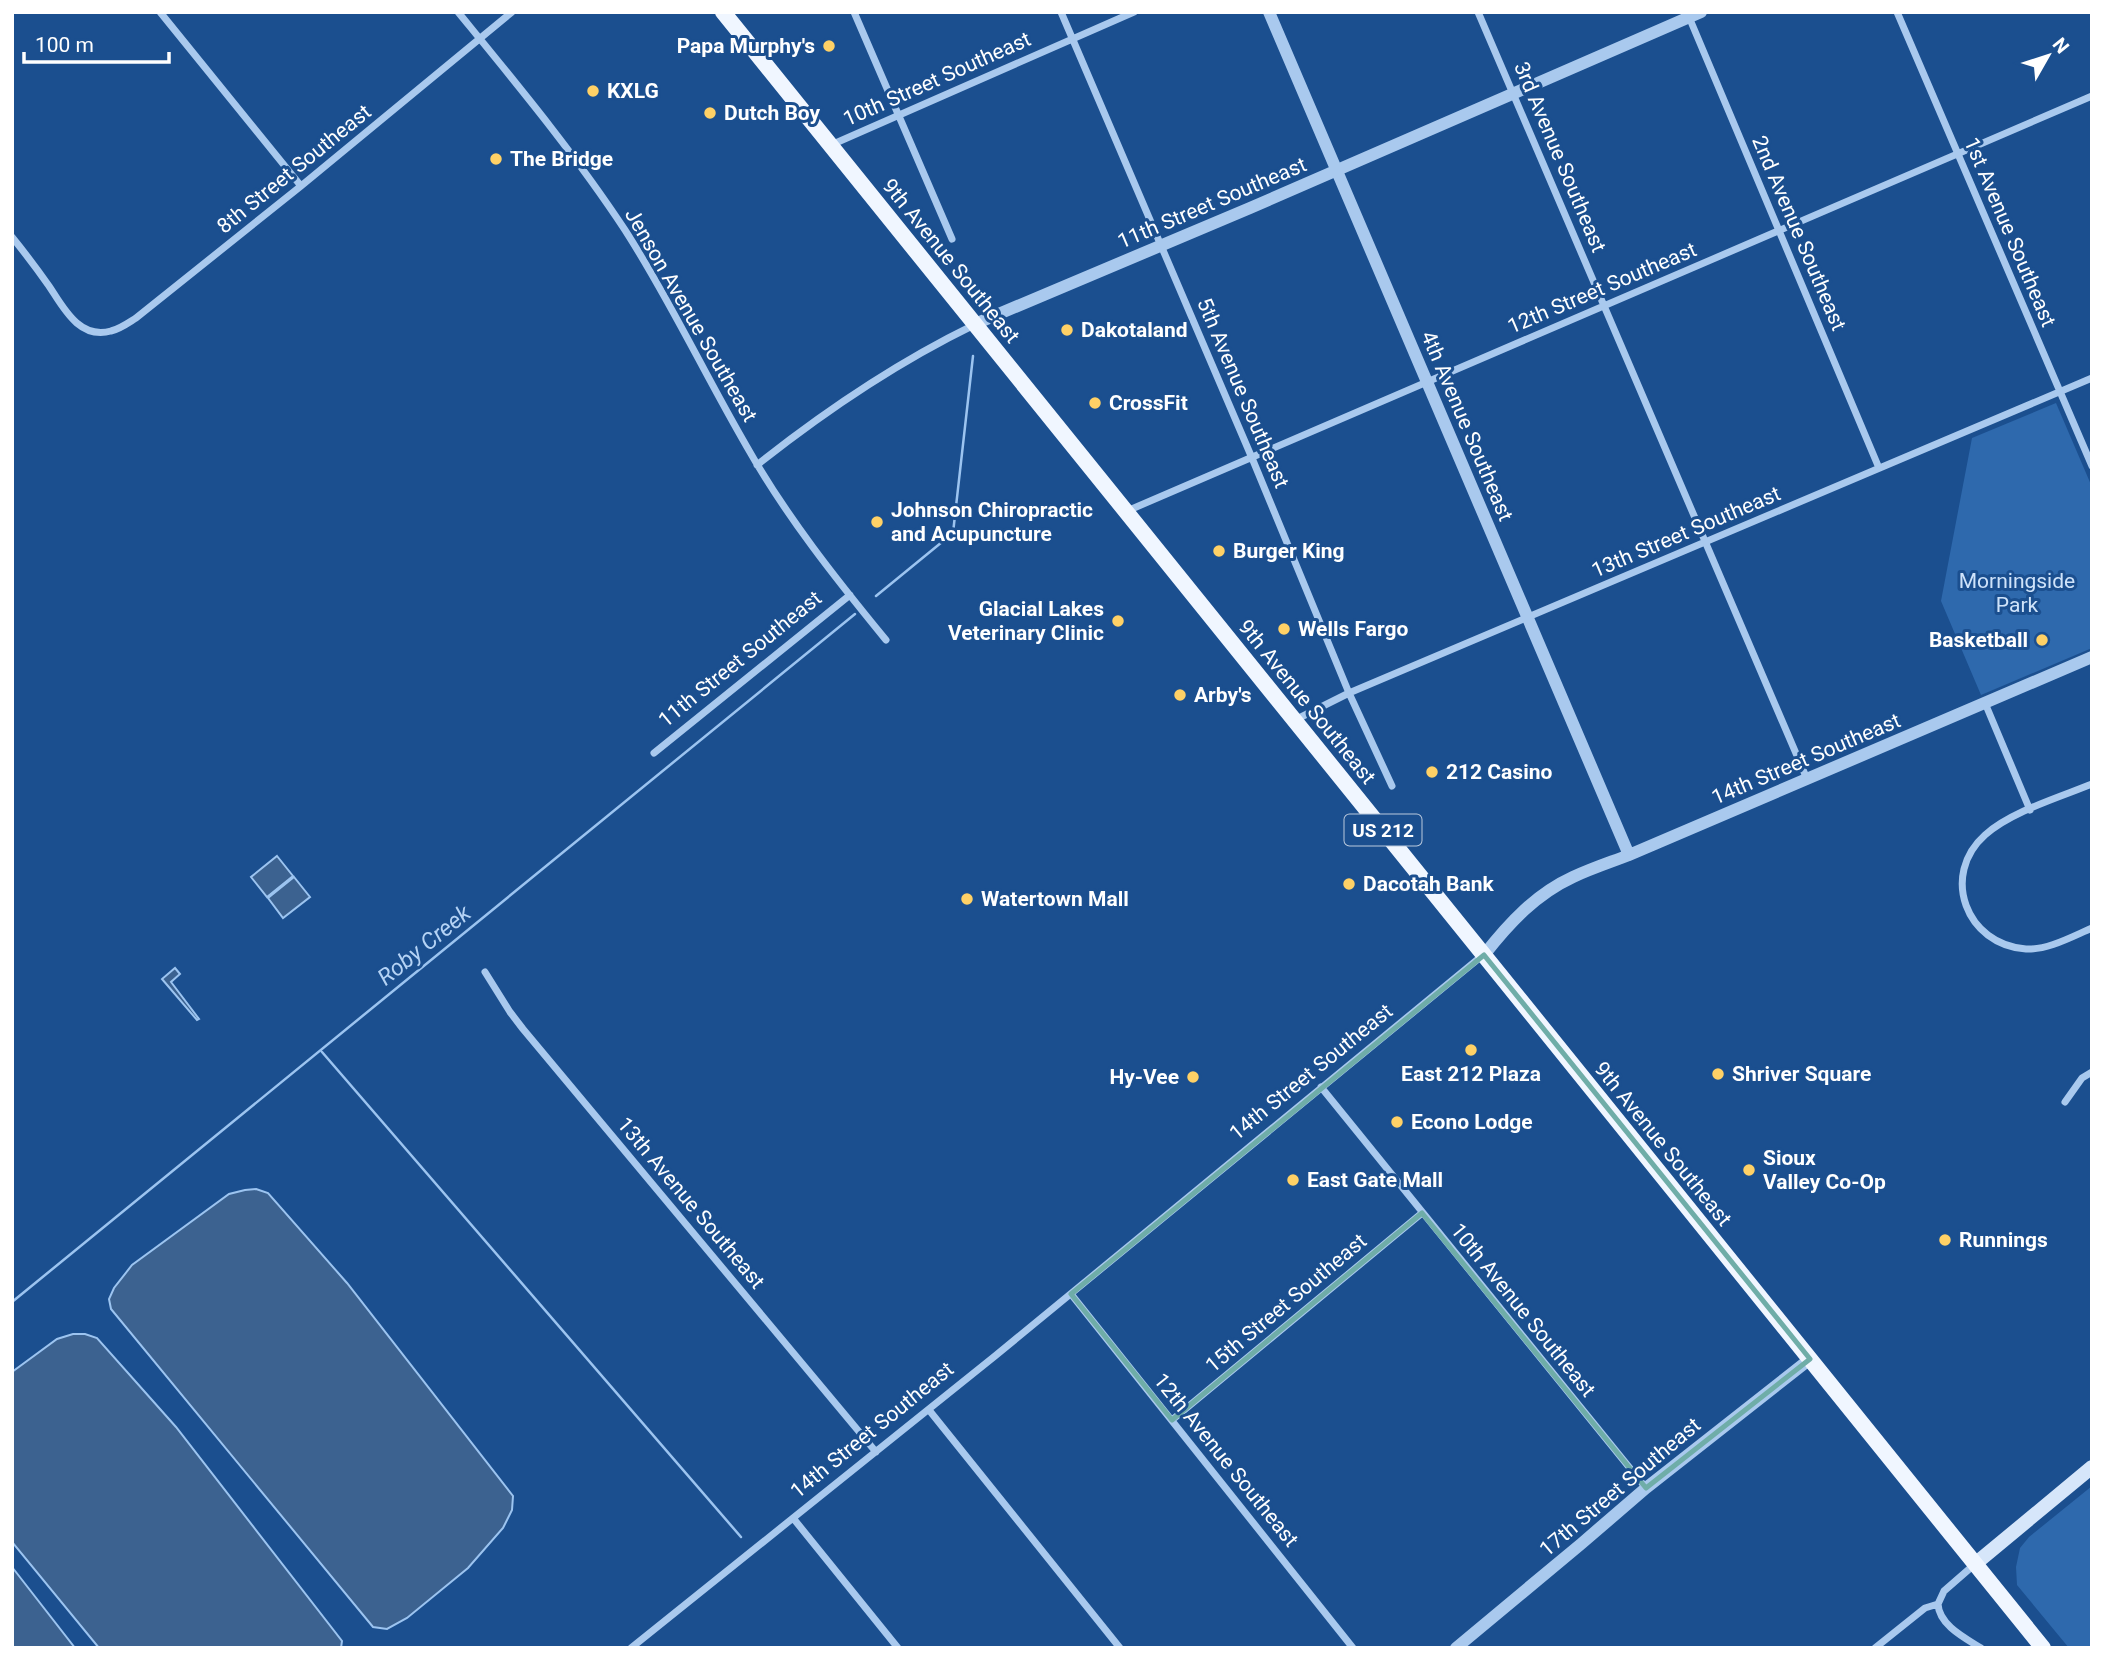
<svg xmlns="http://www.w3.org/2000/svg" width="2104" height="1660" font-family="Roboto,sans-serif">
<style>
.green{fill:#2e69ad}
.water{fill:#3c6290;stroke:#9cc4f0;stroke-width:2}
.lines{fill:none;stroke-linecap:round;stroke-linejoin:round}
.stream{stroke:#9cc4f0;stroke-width:2.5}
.minor{stroke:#a9c9ee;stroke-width:7}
.tertiary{stroke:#a9c9ee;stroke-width:12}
.secondary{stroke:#d6e6fa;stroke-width:14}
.primary{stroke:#f0f6ff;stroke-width:16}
.marked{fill:none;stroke:#6fada8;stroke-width:5;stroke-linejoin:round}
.poi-dot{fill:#ffd166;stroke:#1b4f8f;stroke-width:2.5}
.labels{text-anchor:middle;stroke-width:6;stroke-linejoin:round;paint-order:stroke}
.shield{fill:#1b4f8f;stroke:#bbcadd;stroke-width:2}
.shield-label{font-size:19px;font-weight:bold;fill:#fff}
.poi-label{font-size:21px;font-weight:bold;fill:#fff;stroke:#1b4f8f;text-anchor:start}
.street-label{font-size:21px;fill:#fff;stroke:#1b4f8f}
.park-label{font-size:21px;fill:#cfe3fa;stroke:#1b4f8f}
.water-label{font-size:23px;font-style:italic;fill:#b5d3f5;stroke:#1b4f8f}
</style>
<rect width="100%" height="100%" fill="#1b4f8f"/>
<path class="green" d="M2056,403L2092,487V648L1981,695L1941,601L1972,438Z
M2092,1486V1648H2069L2017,1585L2016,1567L2020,1548L2029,1537Z"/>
<path class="water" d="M277,856L293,876L267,897L251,877Z
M294,877L310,897L283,918L268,898Z
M175,968L180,974L171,982L199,1019L197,1020L162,979Z
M256,1189L268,1193L347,1283L513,1496L512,1510L503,1528L468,1568L407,1618L387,1629L373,1627L111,1309L109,1299L114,1288L132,1265L229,1194L245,1190Z
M73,1334H85L97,1338L176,1427L342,1641L341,1648H99L12,1542V1372L57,1339Z
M12,1567L75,1648H12Z"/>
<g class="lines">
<path class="stream" d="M876,596L953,533L973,356
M322,1052L741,1537
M12,1302L855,614"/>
<path class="minor" d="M160,12L301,186
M458,12C516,83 575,154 625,230C670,300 705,375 747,447C786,516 836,579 886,640
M854,12L952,239
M1061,12L1252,458L1349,693L1392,786
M1478,12L1807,779
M1897,12L2092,466
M1689,17L1879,468
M831,145L1134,12
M12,237C25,253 37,269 49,286C63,307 79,340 111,331C120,329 128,323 136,318L301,186L512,12
M757,465C825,411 896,363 974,325
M1127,511L2092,96
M1985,703L2030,810
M1295,720L1349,693L2092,378
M654,753L850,595
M2092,784C2060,797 2010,812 1985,835C1940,875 1966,945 2026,949C2048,950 2071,937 2092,928
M485,972L510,1012L523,1029L876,1452
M1321,1087L1646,1488
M2065,1102L2082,1078L2092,1072
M1071,1294L1353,1648
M929,1410L1120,1648
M1172,1420L1422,1213
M793,1518L898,1648
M1938,1604C1939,1625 1965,1638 1981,1648
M1938,1604L1944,1591L1975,1564
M631,1648L995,1356L1483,955
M1875,1648L1925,1608L1938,1604"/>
<path class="tertiary" d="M1269,12L1629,855
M975,324L1250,208L1701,12
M1484,955C1509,923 1536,894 1573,877C1592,868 1611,862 1629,855L2092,657
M1456,1648L1581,1544L1646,1488L1810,1359"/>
<path class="secondary" d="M1975,1564L2092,1467"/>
<path class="primary" d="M723,12L2043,1648"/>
</g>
<path class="marked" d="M1484,955L1810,1359L1646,1488L1422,1213L1172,1420L1071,1294Z"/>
<g class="poi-dot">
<circle cx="829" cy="46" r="7"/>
<circle cx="593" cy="91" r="7"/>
<circle cx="710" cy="113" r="7"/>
<circle cx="496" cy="159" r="7"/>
<circle cx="1067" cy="330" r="7"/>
<circle cx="1095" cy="403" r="7"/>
<circle cx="877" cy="522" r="7"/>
<circle cx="1219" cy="551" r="7"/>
<circle cx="1118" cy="621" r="7"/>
<circle cx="1284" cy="629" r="7"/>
<circle cx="2042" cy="640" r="7"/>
<circle cx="1180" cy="695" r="7"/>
<circle cx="1432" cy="772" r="7"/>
<circle cx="1349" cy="884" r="7"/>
<circle cx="967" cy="899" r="7"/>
<circle cx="1471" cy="1050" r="7"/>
<circle cx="1718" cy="1074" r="7"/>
<circle cx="1193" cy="1077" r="7"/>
<circle cx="1397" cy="1122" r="7"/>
<circle cx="1749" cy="1170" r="7"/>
<circle cx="1293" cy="1180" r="7"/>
<circle cx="1945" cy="1240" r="7"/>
</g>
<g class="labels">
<rect class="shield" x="1344.5" y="814.5" width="77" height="31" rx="5"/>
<g class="shield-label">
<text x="1383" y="837">US 212</text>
</g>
<g class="poi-label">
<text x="815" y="53" text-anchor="end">Papa Murphy's</text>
<text x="607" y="98">KXLG</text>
<text x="724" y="120">Dutch Boy</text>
<text x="510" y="166">The Bridge</text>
<text x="1081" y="337">Dakotaland</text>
<text x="1109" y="410">CrossFit</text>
<text x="891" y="517">Johnson Chiropractic<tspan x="891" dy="24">and Acupuncture</tspan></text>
<text x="1233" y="558">Burger King</text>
<text x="1104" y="616" text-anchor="end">Glacial Lakes<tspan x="1104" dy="24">Veterinary Clinic</tspan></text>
<text x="1298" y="636">Wells Fargo</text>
<text x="2028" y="647" text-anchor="end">Basketball</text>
<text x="1194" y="702">Arby's</text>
<text x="1446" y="779">212 Casino</text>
<text x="1363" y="891">Dacotah Bank</text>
<text x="981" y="906">Watertown Mall</text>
<text x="1471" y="1081" text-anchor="middle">East 212 Plaza</text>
<text x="1732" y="1081">Shriver Square</text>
<text x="1179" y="1084" text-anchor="end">Hy-Vee</text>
<text x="1411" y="1129">Econo Lodge</text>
<text x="1763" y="1165">Sioux<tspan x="1763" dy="24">Valley Co-Op</tspan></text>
<text x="1307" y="1187">East Gate Mall</text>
<text x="1959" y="1247">Runnings</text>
</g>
<g class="street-label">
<text transform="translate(937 79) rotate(-24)" y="7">10th Street Southeast</text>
<text transform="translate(1560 157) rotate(67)" y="7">3rd Avenue Southeast</text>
<text transform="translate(294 169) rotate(-39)" y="7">8th Street Southeast</text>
<text transform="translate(1212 203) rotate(-23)" y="7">11th Street Southeast</text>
<text transform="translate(2010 232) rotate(67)" y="7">1st Avenue Southeast</text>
<text transform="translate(1799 233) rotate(67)" y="7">2nd Avenue Southeast</text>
<text transform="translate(951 261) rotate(51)" y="7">9th Avenue Southeast</text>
<text transform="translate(1602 288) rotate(-23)" y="7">12th Street Southeast</text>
<text transform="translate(691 315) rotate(60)" y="7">Jenson Avenue Southeast</text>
<text transform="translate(1243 393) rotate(67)" y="7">5th Avenue Southeast</text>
<text transform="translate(1467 426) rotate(67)" y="7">4th Avenue Southeast</text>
<text transform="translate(1686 532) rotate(-23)" y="7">13th Street Southeast</text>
<text transform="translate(740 659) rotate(-39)" y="7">11th Street Southeast</text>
<text transform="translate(1307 702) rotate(51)" y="7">9th Avenue Southeast</text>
<text transform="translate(1806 759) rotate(-23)" y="7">14th Street Southeast</text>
<text transform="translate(1311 1072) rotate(-39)" y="7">14th Street Southeast</text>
<text transform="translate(1663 1144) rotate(51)" y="7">9th Avenue Southeast</text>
<text transform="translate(691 1203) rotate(50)" y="7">13th Avenue Southeast</text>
<text transform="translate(1286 1303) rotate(-40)" y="7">15th Street Southeast</text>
<text transform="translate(1523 1310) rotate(51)" y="7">10th Avenue Southeast</text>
<text transform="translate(872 1430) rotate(-39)" y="7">14th Street Southeast</text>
<text transform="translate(1226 1460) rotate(51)" y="7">12th Avenue Southeast</text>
<text transform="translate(1620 1487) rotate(-40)" y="7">17th Street Southeast</text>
</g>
<g class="park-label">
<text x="2017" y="588">Morningside<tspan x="2017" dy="24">Park</tspan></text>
</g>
<g class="water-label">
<text transform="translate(424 945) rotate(-39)" y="8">Roby Creek</text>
</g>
</g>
<rect width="2104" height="1660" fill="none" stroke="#ffffff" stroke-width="28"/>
<g transform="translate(2048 56) rotate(51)" stroke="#1b4f8f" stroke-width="5" paint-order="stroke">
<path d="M0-5L12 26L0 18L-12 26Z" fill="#ffffff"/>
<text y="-10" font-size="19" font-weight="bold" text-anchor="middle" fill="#ffffff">N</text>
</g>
<path d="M24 52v10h145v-10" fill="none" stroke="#ffffff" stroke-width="3.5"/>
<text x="35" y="52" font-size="21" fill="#ffffff" stroke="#1b4f8f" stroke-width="5" paint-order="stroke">100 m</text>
</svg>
